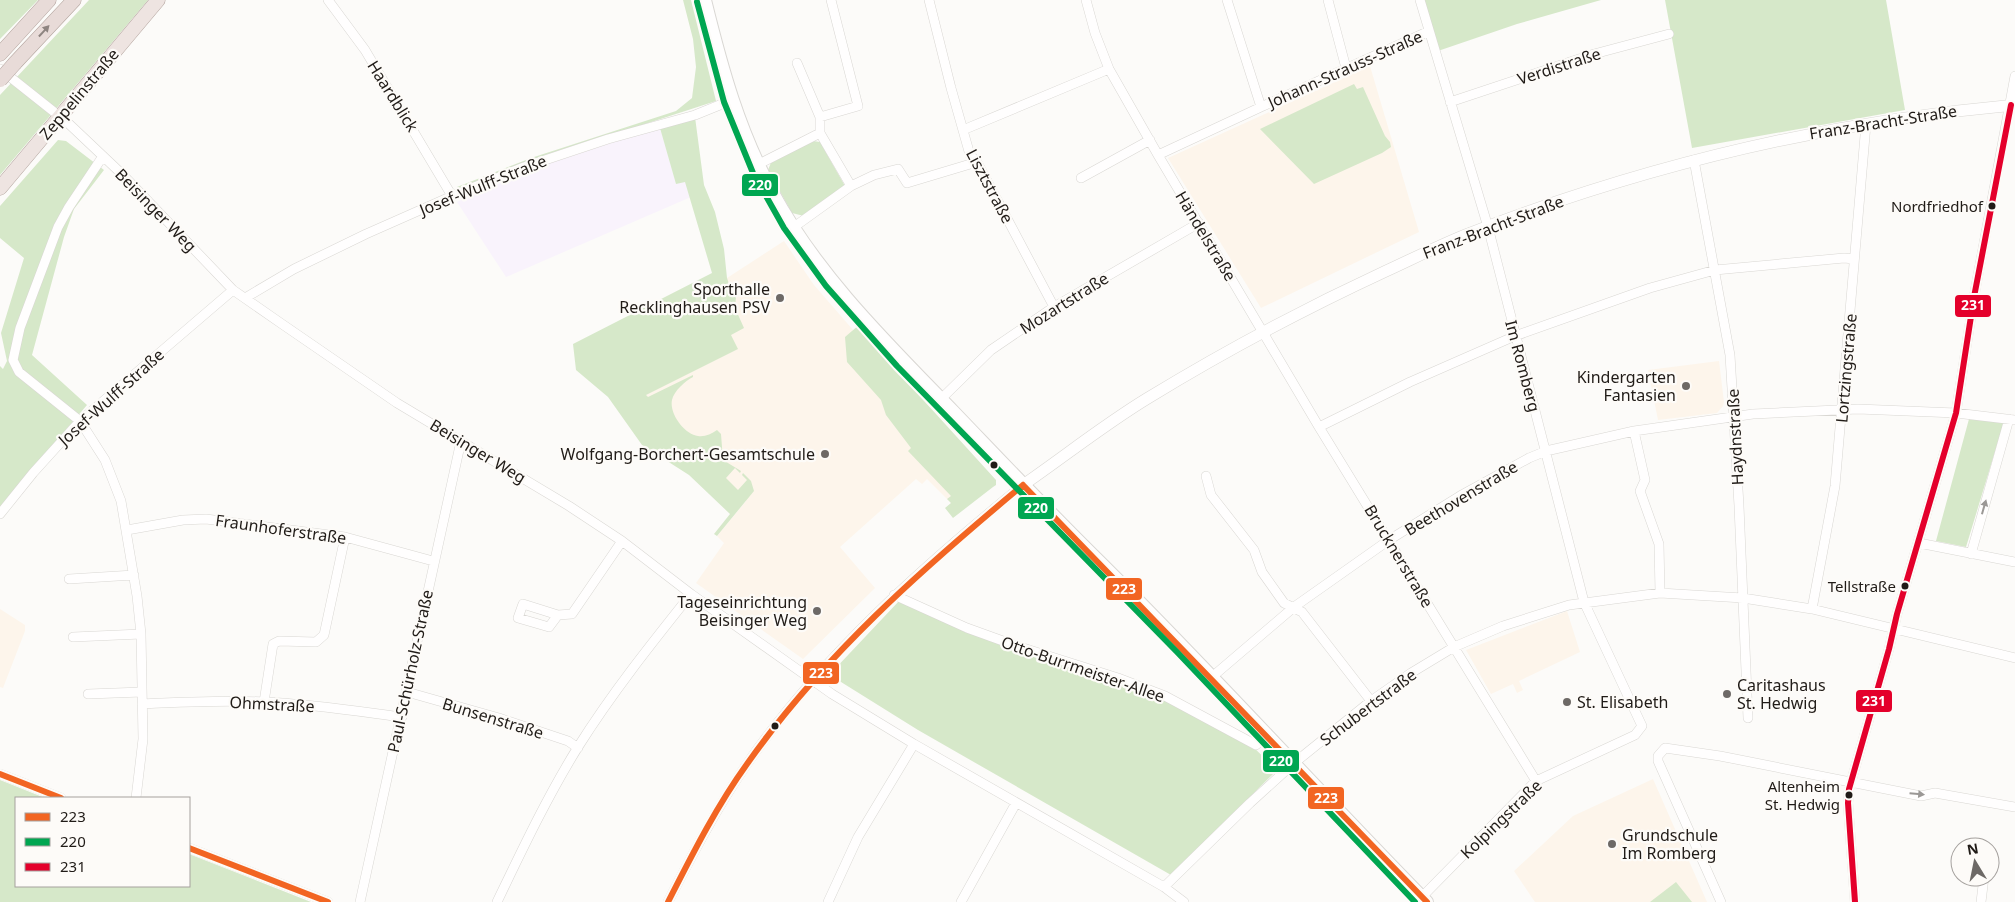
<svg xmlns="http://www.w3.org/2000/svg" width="2015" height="902" font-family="'Noto Sans',sans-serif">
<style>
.commercial{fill:#f9f3fc}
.built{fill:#fdf5eb}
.green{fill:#d6e8c9}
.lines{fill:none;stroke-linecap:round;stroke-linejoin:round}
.minor-casing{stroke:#d9d7d3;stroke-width:10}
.tertiary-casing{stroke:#d9d7d3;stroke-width:12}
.secondary-casing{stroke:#d9d7d3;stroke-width:14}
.primary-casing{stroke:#b3a49e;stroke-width:15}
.trunk-casing{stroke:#b3a49e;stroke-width:15}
.minor{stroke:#fffefe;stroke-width:9}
.tertiary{stroke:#fffefe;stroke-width:11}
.secondary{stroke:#fffefe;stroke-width:12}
.primary{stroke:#eee4e1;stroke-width:14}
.trunk{stroke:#e8dbd8;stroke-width:14}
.trunk-bridge-casing{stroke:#b3a49e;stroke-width:15;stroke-linecap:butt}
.trunk-bridge{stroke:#e8dbd8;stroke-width:14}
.bus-1-casing{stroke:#fdfbf8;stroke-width:10}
.bus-2-casing{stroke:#fdfbf8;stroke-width:10}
.bus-3-casing{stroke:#fdfbf8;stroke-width:10}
.bus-1{stroke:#f26522;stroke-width:6}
.bus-2{stroke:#00a651;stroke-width:6}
.bus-3{stroke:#e4002b;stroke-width:6}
.oneway{fill:#8e8581}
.oneway2{fill:#9b9896}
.bus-dot{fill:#201b17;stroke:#fdfbf8;stroke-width:2}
.poi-dot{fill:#6d6966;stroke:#fdfbf8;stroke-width:2}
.labels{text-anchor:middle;stroke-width:4.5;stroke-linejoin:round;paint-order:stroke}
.bus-label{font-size:15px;fill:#201b17;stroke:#fdfbf8;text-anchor:end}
.street-label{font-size:16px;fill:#201b17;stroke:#fdfbf8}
.poi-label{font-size:16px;fill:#201b17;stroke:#fdfbf8;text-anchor:end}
.line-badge{stroke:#fdfbf8;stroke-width:2}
.badge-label{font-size:14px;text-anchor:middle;font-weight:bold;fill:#fff}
</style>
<rect width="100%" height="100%" fill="#fcfbf9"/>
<path class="commercial" d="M660,128L676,184L685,181L691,197L506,277L457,202L479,191L571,155Z"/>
<path class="built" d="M1370,66L1419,232L1261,308L1168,158Z
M784,241L814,285L986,483L958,510L927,479L922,484L916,479L840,547L875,588L803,659L696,583L724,543L717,536L746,501L641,398L714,277L727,278Z
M1719,361L1724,402L1723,406L1717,413L1658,420L1648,370Z
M0,609L25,625V631L3,688L0,687Z
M1567,611L1580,652L1519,681L1523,690L1517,693L1513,684L1491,694L1466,650Z
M1653,779L1707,902H1535L1514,871L1573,816Z"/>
<path class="green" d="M0,0H38L0,39Z
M89,0H148L0,175V95Z
M683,0H691L716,101L605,137L461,189L457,187L531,158L676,111L692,98L696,67L693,39Z
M1424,0H1601L1517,24L1435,52Z
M1665,0H1886L1905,110L1692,148Z
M1354,84L1357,89L1363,87L1385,136L1390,142L1391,147L1382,153L1314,184L1260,129Z
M695,117L704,185L715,212L724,249L727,278L731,290L736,297L735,308L744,328L731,335L738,349L646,395L648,397L693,375V377C685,381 674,391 672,400C669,414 685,435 698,436C705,437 711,434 717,430L721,434L723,460L741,471L740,473L735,468L726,478L738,490L747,480L742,475L743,473L751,481L754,491L717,536L714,534L730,514L689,475L642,445L608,397L576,370L573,344L712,273L685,182L676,184L660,128Z
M58,140L66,141L104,170L74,209L64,237L32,355L87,405L0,507V366L3,369L7,361L1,333L24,258L0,238V206Z
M813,141L820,142L845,186L804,216L792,213L768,170L772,160Z
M859,325L906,381L996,480V485L993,487L953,518L945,508L951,503L947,499L951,496L908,451L911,448L886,415L881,400L847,362L845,337Z
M1969,419L2004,422L1966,547L1936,541Z
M899,601L1160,697L1250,744L1277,770L1171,875L918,730L833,677L832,672Z
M0,780L45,798H16V886H189V854L311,902H0Z
M1676,882L1692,902H1650Z"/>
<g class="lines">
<defs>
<path id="minor" d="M328,0L365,50L452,196
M929,0L951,88L970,155L977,162L1054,307
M1086,0L1095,33L1109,69L1158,155L1319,427L1536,781
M1227,0L1261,107L1429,31
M1328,0L1346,68
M797,63L820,117V133
M0,69L68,123L124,176L233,290L282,324L397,403L569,506L622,541L691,594L832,694L914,744L1164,887L1184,902
M1450,102L1594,54L1669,34
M820,117L858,106L831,0
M963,130L1109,69
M1158,155L1261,107
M103,156L69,207L58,227L20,328L13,360L19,372L80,421L105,460L121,501L137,596L141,634L143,739L136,798
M1694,160L1730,355L1739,506L1748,718
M759,164L820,133L851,186
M1081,178L1150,140
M794,227L851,186L874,175L898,169L907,183L977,162
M245,298L294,269L366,234L452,196L524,167L608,139L695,115L732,100
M941,399L991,350L1054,307L1199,223
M1319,427L1410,382L1515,336L1650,288L1715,270L1844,258L1854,259
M1634,431L1645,480L1640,491L1659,544L1660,593
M1206,476L1211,495L1254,550L1262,572L1284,603L1302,612L1371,701
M0,514L33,473L80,421L233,290
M127,530L183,520L206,519L345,537L433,561
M1919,543L2015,562
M1971,554L2009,419
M69,579L134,575
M894,595L967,628L1014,645L1118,678L1165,696L1256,745L1267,736
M1812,609L1835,486L1866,124
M558,615L549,627L518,618L523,604L558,615L572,614L622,541
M73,637L141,634
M1212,677L1294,607L1389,540L1460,496L1529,458L1546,451L1634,431L1753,414L1858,409L1956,413L2015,420
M407,692L499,718L568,741L578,748
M88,694L142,692
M264,702L273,644L279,641L316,642L324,635L345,537
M142,704C183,702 224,700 265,702C311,704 356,711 402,717
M0,774L61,798
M189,848L328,902
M1164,887L1250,803L1293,764L1371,701L1411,673L1454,647L1503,626L1569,605L1660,593L1743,598L1812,609L2015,658
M360,902L461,441
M497,902C522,850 547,797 578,747C612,693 651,644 691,594
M668,902C692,855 717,807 747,764C822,656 922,567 1023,485
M828,902L858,837L914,744
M961,902L1016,803
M1417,902L1536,781L1635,735L1642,726L1584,602L1488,227L1420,0
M1721,902L1658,761V756L1665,748L1720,756L1921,796L1935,793L2015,807
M1855,902L1848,803L1849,789L1889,649L1897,614L1956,413L1974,297L2015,76
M1981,902L1984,877"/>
<path id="tertiary" d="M1023,485C1065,456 1105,424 1148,398C1225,351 1304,309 1386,271C1412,259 1438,246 1465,235C1642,166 1825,122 2015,105"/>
<path id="secondary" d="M705,0C722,69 739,131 773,193C818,276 888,344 953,411C1002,462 1050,513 1100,562C1212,673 1317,790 1427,902"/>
<path id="primary" d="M0,188L158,0"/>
<path id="trunk" d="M0,54L49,0
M15,63L74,0"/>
</defs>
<use href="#minor" class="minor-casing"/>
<use href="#tertiary" class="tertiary-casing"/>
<use href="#secondary" class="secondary-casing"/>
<use href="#primary" class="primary-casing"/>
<use href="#trunk" class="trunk-casing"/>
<use href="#minor" class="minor"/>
<use href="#tertiary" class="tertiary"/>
<use href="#secondary" class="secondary"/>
<use href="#primary" class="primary"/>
<use href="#trunk" class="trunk"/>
<defs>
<path id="trunk-bridge" d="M0,80L15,63"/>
</defs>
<use href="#trunk-bridge" class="trunk-bridge-casing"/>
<use href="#trunk-bridge" class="trunk-bridge"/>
<defs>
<path id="bus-1" d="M1023,485L1427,902
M0,774L61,798
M189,848L328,902
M668,902C692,855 716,807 747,764C823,656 922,569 1023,485"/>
<path id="bus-2" d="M697,2L724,102L753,173L784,228L826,286L897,366L1177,652L1415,902"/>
<path id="bus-3" d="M1855,902L1848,803L1849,789L1889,649L1897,614L1956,413L1974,297L2011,105"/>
</defs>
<use href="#bus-1" class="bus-1-casing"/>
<use href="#bus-2" class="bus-2-casing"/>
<use href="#bus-3" class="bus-3-casing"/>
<use href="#bus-1" class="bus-1"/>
<use href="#bus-2" class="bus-2"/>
<use href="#bus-3" class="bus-3"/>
</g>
<defs><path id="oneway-solid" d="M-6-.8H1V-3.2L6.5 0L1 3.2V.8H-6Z" transform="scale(1.25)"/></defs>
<use class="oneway" href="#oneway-solid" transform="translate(44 31) rotate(-47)"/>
<g class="oneway2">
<use href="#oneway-solid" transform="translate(1984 507) rotate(-74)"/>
<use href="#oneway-solid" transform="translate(1917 794) rotate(5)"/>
</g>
<g class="bus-dot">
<circle cx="1992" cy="206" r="4.5"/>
<circle cx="994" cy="465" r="4.5"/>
<circle cx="1905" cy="586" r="4.5"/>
<circle cx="775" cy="726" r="4.5"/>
<circle cx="1849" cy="795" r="4.5"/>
</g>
<g class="poi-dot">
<circle cx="780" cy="298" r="5"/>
<circle cx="1686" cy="386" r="5"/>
<circle cx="825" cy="454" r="5"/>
<circle cx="817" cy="611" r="5"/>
<circle cx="1727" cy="694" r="5"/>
<circle cx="1567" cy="702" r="5"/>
<circle cx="1612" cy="844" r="5"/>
</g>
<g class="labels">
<g class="bus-label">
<text x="1983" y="212">Nordfriedhof</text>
<text x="1896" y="592">Tellstraße</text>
<text x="1840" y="792">Altenheim<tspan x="1840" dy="18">St. Hedwig</tspan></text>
</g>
<g class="street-label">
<text transform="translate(1559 66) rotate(-18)" y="6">Verdistraße</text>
<text transform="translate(1345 69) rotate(-24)" y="6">Johann-Strauss-Straße</text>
<text transform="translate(79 94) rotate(-50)" y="6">Zeppelinstraße</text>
<text transform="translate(393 96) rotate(58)" y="6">Haardblick</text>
<text transform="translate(1883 122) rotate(-9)" y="6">Franz-Bracht-Straße</text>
<text transform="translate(483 185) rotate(-22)" y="6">Josef-Wulff-Straße</text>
<text transform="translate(990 186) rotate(62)" y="6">Lisztstraße</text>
<text transform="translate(156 210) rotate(46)" y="6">Beisinger Weg</text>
<text transform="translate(1493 227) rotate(-21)" y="6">Franz-Bracht-Straße</text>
<text transform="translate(1206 236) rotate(59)" y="6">Händelstraße</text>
<text transform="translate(1064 303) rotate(-32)" y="6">Mozartstraße</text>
<text transform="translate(1523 366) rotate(75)" y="6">Im Romberg</text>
<text transform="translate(1846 368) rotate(-85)" y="6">Lortzingstraße</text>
<text transform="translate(111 397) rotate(-42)" y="6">Josef-Wulff-Straße</text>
<text transform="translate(1735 437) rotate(-93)" y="6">Haydnstraße</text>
<text transform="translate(478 451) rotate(31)" y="6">Beisinger Weg</text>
<text transform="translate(1461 498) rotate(-31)" y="6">Beethovenstraße</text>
<text transform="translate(281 529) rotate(8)" y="6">Fraunhoferstraße</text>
<text transform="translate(1399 556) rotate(59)" y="6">Brucknerstraße</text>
<text transform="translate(1083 669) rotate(19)" y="6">Otto-Burrmeister-Allee</text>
<text transform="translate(410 671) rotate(-78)" y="6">Paul-Schürholz-Straße</text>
<text transform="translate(272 704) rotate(3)" y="6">Ohmstraße</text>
<text transform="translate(1368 707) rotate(-37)" y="6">Schubertstraße</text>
<text transform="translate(493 718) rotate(17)" y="6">Bunsenstraße</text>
<text transform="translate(1501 819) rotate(-44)" y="6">Kolpingstraße</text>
</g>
<g class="poi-label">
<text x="770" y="295">Sporthalle<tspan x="770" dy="18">Recklinghausen PSV</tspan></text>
<text x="1676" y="383">Kindergarten<tspan x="1676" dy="18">Fantasien</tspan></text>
<text x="815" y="460">Wolfgang-Borchert-Gesamtschule</text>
<text x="807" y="608">Tageseinrichtung<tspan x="807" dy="18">Beisinger Weg</tspan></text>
<text x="1737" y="691" text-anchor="start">Caritashaus<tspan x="1737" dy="18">St. Hedwig</tspan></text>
<text x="1577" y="708" text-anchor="start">St. Elisabeth</text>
<text x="1622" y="841" text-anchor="start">Grundschule<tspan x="1622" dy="18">Im Romberg</tspan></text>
</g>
</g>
<g class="line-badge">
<rect x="741" y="173" width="38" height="24" rx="5" fill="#00a651"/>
<rect x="1954" y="294" width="38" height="24" rx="5" fill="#e4002b"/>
<rect x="1017" y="496" width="38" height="24" rx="5" fill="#00a651"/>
<rect x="1105" y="577" width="38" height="24" rx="5" fill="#f26522"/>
<rect x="802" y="661" width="38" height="24" rx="5" fill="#f26522"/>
<rect x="1855" y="689" width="38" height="24" rx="5" fill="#e4002b"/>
<rect x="1262" y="749" width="38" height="24" rx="5" fill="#00a651"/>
<rect x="1307" y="786" width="38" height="24" rx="5" fill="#f26522"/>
</g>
<g class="badge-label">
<text x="760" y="190">220</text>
<text x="1973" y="310">231</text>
<text x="1036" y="513">220</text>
<text x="1124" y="594">223</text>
<text x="821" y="678">223</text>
<text x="1874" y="706">231</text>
<text x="1281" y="766">220</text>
<text x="1326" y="803">223</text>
</g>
<rect x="15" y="797" width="175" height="90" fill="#fdfbf8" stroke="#a5a19e"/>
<rect x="25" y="813" width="25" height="8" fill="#f26522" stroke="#a5a19e"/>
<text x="60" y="822" font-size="15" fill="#201b17">223</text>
<rect x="25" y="838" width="25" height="8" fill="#00a651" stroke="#a5a19e"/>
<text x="60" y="847" font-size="15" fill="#201b17">220</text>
<rect x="25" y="863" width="25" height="8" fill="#e4002b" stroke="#a5a19e"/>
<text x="60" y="872" font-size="15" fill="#201b17">231</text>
<g transform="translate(1975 862) rotate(350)"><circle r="24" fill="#fdfbf8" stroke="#a5a19e"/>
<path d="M0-4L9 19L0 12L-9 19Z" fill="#6d6966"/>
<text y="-8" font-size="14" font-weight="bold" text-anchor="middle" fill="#201b17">N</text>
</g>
</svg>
